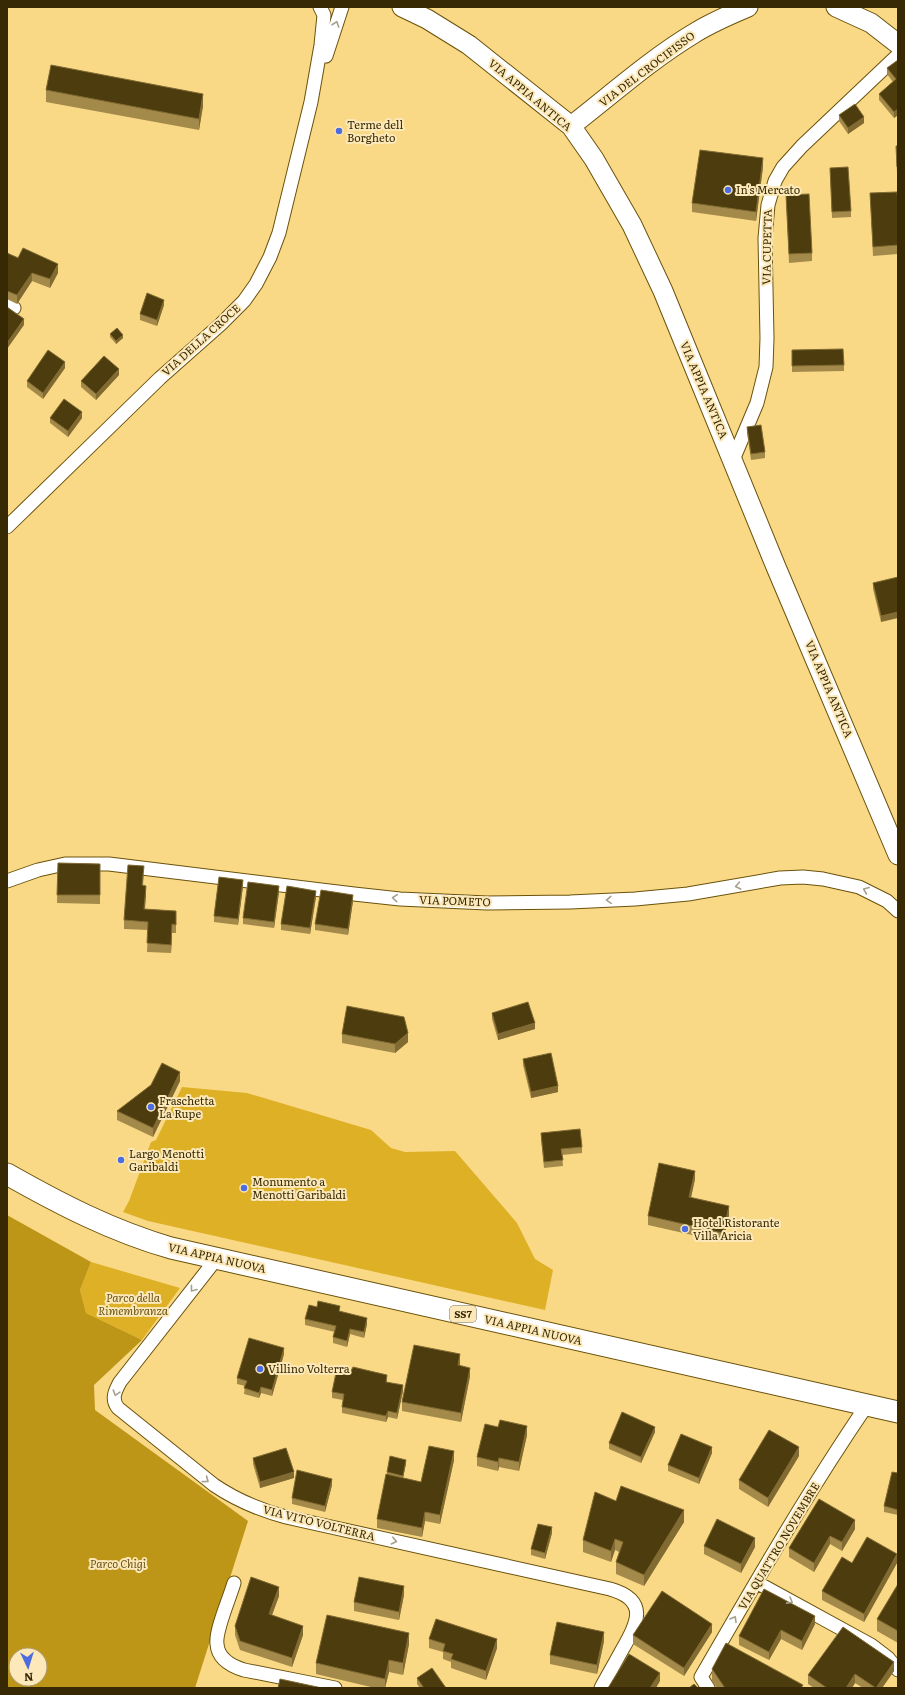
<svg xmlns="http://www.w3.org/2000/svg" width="905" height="1695" font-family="Literata,serif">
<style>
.green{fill:#deb025}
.forest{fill:#bd9517;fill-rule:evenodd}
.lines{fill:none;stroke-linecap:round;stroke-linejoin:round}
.street-casing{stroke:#6a520c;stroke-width:15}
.secondary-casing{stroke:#6a520c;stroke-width:21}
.primary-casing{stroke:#6a520c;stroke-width:23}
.street{stroke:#fff;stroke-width:13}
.secondary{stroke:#fff;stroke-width:19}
.primary{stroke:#fff;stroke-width:21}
.wall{fill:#a48a4a}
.shaded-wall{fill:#816b32}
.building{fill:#4d3c0e;stroke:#816b32}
.oneway{stroke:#a59f8e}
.poi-dot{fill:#4c6ce0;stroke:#fce8b8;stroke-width:1.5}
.labels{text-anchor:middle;stroke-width:4;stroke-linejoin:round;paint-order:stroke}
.shield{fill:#fce8b8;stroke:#71623a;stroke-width:1}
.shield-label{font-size:10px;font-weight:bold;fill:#362904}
.street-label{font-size:11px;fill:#362904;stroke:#fce8b8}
.poi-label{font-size:11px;fill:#362904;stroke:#fce8b8;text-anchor:start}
.park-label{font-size:11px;font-style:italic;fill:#6a551b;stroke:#fce8b8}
</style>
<rect width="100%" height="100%" fill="#fad986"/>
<path class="green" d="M182,1087L247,1093L371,1130L391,1148L405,1152L455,1151L517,1223L535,1259L553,1270L545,1310L148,1221L123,1212L129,1201L151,1142L156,1140Z
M91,1262L180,1288L142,1340L86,1313L80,1290Z"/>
<path class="forest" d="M7,1215L91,1262L80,1290L86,1313L142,1340L94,1385L95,1410L248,1521L195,1688H7ZM16,1655H40V1679H16Z"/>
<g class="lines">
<defs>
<path id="street" d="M326,56L342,7
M7,304L14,308
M733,460L757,403L766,367L767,338L765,238L768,205L775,181L783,167L802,146L898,55
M7,527L160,378L221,324L244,301L256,284L270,257L279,233L311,102L321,45L324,15L320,7
M7,881L38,870L65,864H109L354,894L400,899L487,903L570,902L635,899L688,894L780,878L803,877L823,879L859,887L887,901L898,911
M217,1258L120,1382C115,1391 111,1399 118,1408L214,1485C236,1500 260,1510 286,1517L610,1589C649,1600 638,1623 622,1650C615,1663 608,1675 601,1688
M756,1582L871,1645L888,1658L898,1670
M234,1583C230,1597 215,1631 217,1644C218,1659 231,1666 244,1670L335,1688
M708,1688L701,1677C754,1585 807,1493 867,1405"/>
<path id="secondary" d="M402,7L427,19L469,45L571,126L594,159L632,225L663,291L776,567L898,855
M836,7L871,23L898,44
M571,126C611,95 650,60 693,34C710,23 729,15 748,7"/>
<path id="primary" d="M7,1174C60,1204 112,1231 171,1248L898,1412"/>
</defs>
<use href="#street" class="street-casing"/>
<use href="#secondary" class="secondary-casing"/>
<use href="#primary" class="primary-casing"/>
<use href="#street" class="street"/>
<use href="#secondary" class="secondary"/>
<use href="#primary" class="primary"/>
</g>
<path class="wall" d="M898,60V115L894,118L879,100V94L893,82L887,74V68Z
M46,90L203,106L199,130L46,102Z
M839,115L864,123L848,134L839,121Z
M898,146V173H897L896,152Z
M763,167L756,221L692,212V203Z
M830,168L851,211V217L832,218Z
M870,193L898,203V254L873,256Z
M786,195L812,253V261L789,263Z
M7,253L58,273L50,288L32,281L17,304L7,299Z
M164,305L157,326L140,320V314Z
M110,334L123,338L116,344L110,337Z
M792,350L844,365V371L792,372Z
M65,368L43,399L27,387V381Z
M119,375L96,400L81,387V381Z
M50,418H82L68,437L50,423Z
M747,427L765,452V458L751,460L747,433Z
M898,577L881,622L873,589V583Z
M58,863L100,864V904L57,903Z
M144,874L143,885L146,894L145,909L176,920V933H172L171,953L147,952L148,930L124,929V920Z
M243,886L238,925L214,922V916Z
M279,892L274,928L243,924V918Z
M316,897L310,934L281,930V924Z
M353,901L348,935L315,930V924Z
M492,1013L535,1029L498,1040L492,1019Z
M342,1034L408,1042L395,1053L342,1043Z
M523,1059L558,1092L531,1098L523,1065Z
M180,1081L153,1137L117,1120V1111L151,1085Z
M541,1133L582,1147V1153L562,1155L563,1166L544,1168L541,1139Z
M695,1179L691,1198L729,1215L723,1242L648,1225V1216Z
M340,1312L367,1324L364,1338L350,1334L347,1347L333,1343V1337L335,1332L305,1325V1319Z
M284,1354L272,1396L261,1393L259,1398L244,1394L245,1386L237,1384V1378Z
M460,1363V1365L470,1376L461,1422L402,1411V1402Z
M387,1380V1382L403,1391L397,1419L388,1417L386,1422L342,1413V1407L343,1400L332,1398V1392Z
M655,1432L641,1463L609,1449V1443Z
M527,1435L519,1471L499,1467L498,1471L477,1466V1457Z
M712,1453L699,1484L668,1471V1465Z
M799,1456L768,1507L739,1489V1480Z
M253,1458L294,1478L260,1488L253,1464Z
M454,1460L440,1524L425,1521L422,1537L377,1528V1519L387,1475V1472L406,1463L403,1478L421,1482Z
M898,1473V1515L884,1512V1506Z
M332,1485L325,1512L292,1504V1498Z
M819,1499L855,1529L842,1551L830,1544L814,1572L789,1557V1548Z
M616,1501L684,1522L644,1586L616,1574V1562L619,1552L615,1550L611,1562L583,1552V1540Z
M552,1533L545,1559L531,1555V1549Z
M704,1546L755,1547L741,1573L704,1554Z
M852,1563H897L864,1622L822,1600V1591Z
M898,1584V1643L877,1631V1619Z
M404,1595L399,1620L354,1611V1602Z
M279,1596L272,1615L303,1635L292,1667L240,1650L235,1635V1626Z
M815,1624L802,1650L781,1639L769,1660L739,1645V1636Z
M712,1632L684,1676L633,1644V1635Z
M429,1639L497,1648L486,1680L451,1668V1662L443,1659V1652L429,1648Z
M604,1641L597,1674L550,1664V1655Z
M409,1644L403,1675L389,1672L385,1688H375L316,1674V1663Z
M712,1669L803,1688H717L712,1681Z
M894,1671L882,1688H863L855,1683L852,1688H814L808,1684V1675Z
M417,1678L446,1688H420L417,1684Z"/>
<path class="shaded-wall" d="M203,94V106L199,130V119Z
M898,109V115L894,118V112Z
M864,117V123L848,134V128Z
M763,158V167L756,221V212Z
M58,264V273L50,288V279Z
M32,273V281L17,304V295Z
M164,300V305L157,326V320Z
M24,319V325L7,349V343Z
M123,335V338L116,344V341Z
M65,362V368L43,399V393Z
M119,369V375L96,400V394Z
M82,412V418L68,437V431Z
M898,612V618L881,622V616Z
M243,880V886L238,925V919Z
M146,886V894L144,918V909Z
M279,886V892L274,928V922Z
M316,891V897L310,934V928Z
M353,895V901L348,935V929Z
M172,924V933L171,953V945Z
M535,1023V1029L498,1040V1034Z
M408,1033V1042L395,1053V1044Z
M180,1072V1081L153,1137V1128Z
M558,1086V1092L531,1098V1092Z
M695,1171V1179L689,1206V1197Z
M729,1206V1215L723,1242V1233Z
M367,1318V1324L364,1338V1332Z
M350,1329V1334L347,1347V1341Z
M284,1348V1354L272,1396V1390Z
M460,1354V1363L458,1374V1365Z
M470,1368V1376L461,1422V1413Z
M403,1385V1391L397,1419V1413Z
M261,1387V1393L259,1398V1393Z
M388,1411V1417L386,1422V1416Z
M527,1426V1435L519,1471V1462Z
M655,1427V1432L641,1463V1457Z
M712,1447V1453L699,1484V1478Z
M799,1447V1456L768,1507V1498Z
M454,1451V1460L440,1524V1515Z
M499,1458V1467L498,1471V1462Z
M406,1460V1463L403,1478V1476Z
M294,1472V1478L260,1488V1482Z
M332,1479V1485L325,1512V1506Z
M684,1510V1522L644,1586V1575Z
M425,1512V1521L422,1537V1528Z
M855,1520V1529L842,1551V1542Z
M552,1527V1533L545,1559V1553Z
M830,1536V1544L814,1572V1563Z
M755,1538V1547L741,1573V1564Z
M615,1539V1550L611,1562V1551Z
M897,1554V1563L864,1622V1614Z
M404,1586V1595L399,1620V1612Z
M279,1587V1596L269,1623V1614Z
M815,1616V1624L802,1650V1641Z
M712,1624V1632L684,1676V1668Z
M303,1626V1635L292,1667V1658Z
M781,1630V1639L769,1660V1652Z
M604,1632V1641L597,1674V1665Z
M409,1633V1644L403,1675V1663Z
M497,1639V1648L486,1680V1671Z
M389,1660V1672L385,1688V1679Z
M894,1662V1671L882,1688H876Z
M660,1673V1681L656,1688H650Z
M855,1674V1683L852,1688H846Z"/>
<path class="building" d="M898,60V109L894,112L879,94L896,79L887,68Z
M51,65L203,94L199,119L46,90Z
M855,104L864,117L848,128L839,115Z
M896,146H898V167H897Z
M700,150L763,158L756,212L692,203Z
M848,167L851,211L832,212L830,168Z
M897,192L898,203V245L873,247L870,193Z
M809,194L812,253L789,254L786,195Z
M23,248L58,264L50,279L32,273L17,295L7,291V253L18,258Z
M147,293L164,300L157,320L140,314Z
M7,307L24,319L7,343Z
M117,328L123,335L116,341L110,334Z
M843,349L844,365L792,366V350Z
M48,350L65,362L43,393L27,381Z
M104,356L119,369L96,394L81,381Z
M64,399L82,412L68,431L50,418Z
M761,425L765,452L751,454L747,427Z
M898,577V612L881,616L873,583Z
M58,863L100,864V895H57Z
M128,865L144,866L142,885L146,886L144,909L176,911V925L172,924L171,945L147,943L148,922L124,920Z
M219,877L243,880L238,919L214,916Z
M248,882L279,886L274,922L243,918Z
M287,886L316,891L310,928L281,924Z
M321,890L353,895L348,929L315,924Z
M528,1002L535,1023L498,1034L492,1013Z
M347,1006L404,1017L408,1033L395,1044L342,1034Z
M551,1053L558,1086L531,1092L523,1059Z
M162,1063L180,1072L153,1128L117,1111L151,1085Z
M580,1129L582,1147L561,1149L563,1160L544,1162L541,1133Z
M659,1163L695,1171L689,1197L729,1206L723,1233L648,1216Z
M318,1301L340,1306L339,1311L367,1318L364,1332L350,1329L347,1341L333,1337L336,1326L305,1319L309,1305L317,1307Z
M249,1338L284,1348L272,1390L261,1387L259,1393L244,1388L247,1381L237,1378Z
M414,1345L460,1354L458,1365L470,1368L461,1413L402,1402Z
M353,1367L387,1375L386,1382L403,1385L397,1413L388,1411L386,1416L342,1407L344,1394L332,1392L337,1368L351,1371Z
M622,1412L655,1427L641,1457L609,1443Z
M500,1420L527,1426L519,1462L499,1458L498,1462L477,1457L485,1424L498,1427Z
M769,1430L799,1447L768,1498L739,1480Z
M681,1434L712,1447L699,1478L668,1465Z
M429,1446L454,1451L440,1515L425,1512L422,1528L377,1519L386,1474L421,1482Z
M286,1448L294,1472L260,1482L253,1458Z
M390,1456L406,1460L403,1476L387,1472Z
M297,1470L332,1479L325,1506L292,1498Z
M892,1472L898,1473V1510L884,1506Z
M621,1486L684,1510L644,1575L616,1562L623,1542L615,1539L611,1551L583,1540L595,1492L616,1501Z
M819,1499L855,1520L842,1542L830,1536L814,1563L789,1548Z
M717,1519L755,1538L741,1564L704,1546Z
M538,1524L552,1527L545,1553L531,1549Z
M867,1537L897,1554L864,1614L822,1591L842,1557L852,1563Z
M251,1577L279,1587L269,1614L303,1626L292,1658L240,1641L235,1626Z
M359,1577L404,1586L399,1612L354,1602Z
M898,1584V1631L877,1619Z
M764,1589L815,1616L802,1641L781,1630L769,1652L739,1636Z
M662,1591L712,1624L684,1668L633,1635Z
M327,1615L409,1633L403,1663L389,1660L385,1679L316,1663Z
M436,1619L497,1639L486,1671L451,1659L453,1654L443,1651L445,1644L429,1639Z
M557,1622L604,1632L597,1665L550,1655Z
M843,1627L894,1662L876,1688L855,1674L846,1688H827L808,1675Z
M726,1643L803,1685L801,1688H725L712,1669Z
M629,1654L660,1673L650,1688H608Z
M432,1668L446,1688H424L417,1678Z
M280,1679L322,1688H278Z
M694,1684L698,1688H689Z"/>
<defs><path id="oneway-chevron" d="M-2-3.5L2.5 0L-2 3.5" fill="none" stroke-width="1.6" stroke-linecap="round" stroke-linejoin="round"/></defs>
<g class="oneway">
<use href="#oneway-chevron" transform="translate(336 24) rotate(-71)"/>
<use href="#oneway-chevron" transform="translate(738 886) rotate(169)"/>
<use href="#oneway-chevron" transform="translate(866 890) rotate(-157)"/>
<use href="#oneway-chevron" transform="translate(395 898) rotate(-175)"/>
<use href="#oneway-chevron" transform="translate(609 900) rotate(177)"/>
<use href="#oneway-chevron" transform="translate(193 1289) rotate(128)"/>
<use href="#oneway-chevron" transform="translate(116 1393) rotate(107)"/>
<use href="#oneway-chevron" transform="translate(206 1480) rotate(37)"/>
<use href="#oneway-chevron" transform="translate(394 1541) rotate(13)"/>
<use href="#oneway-chevron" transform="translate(790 1601) rotate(29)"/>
<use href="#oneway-chevron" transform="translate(734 1619) rotate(-60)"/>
</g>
<g class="poi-dot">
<circle cx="339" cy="131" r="4"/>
<circle cx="728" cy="190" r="4"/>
<circle cx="151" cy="1107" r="4"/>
<circle cx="121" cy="1160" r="4"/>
<circle cx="244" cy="1188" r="4"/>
<circle cx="685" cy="1229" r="4"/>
<circle cx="260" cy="1369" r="4"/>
</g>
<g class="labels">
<rect class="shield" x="450" y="1306" width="26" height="16" rx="3"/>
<g class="shield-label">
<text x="463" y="1318">SS7</text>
</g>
<g class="street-label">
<text transform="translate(647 69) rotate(-37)" y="4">VIA DEL CROCIFISSO</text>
<text transform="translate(530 95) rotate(40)" y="4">VIA APPIA ANTICA</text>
<text transform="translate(767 247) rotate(-89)" y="4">VIA CUPETTA</text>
<text transform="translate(201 340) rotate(-42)" y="4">VIA DELLA CROCE</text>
<text transform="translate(704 390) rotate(67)" y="4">VIA APPIA ANTICA</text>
<text transform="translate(829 689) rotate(67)" y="4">VIA APPIA ANTICA</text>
<text transform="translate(455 901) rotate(2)" y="4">VIA POMETO</text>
<text transform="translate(217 1258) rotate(13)" y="4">VIA APPIA NUOVA</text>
<text transform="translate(533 1330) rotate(13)" y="4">VIA APPIA NUOVA</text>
<text transform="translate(319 1523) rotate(14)" y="4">VIA VITO VOLTERRA</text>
<text transform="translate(779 1546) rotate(-59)" y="4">VIA QUATTRO NOVEMBRE</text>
</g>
<g class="poi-label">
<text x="347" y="129">Terme dell<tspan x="347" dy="13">Borgheto</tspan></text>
<text x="736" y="194">In's Mercato</text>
<text x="159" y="1105">Fraschetta<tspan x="159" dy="13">La Rupe</tspan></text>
<text x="129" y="1158">Largo Menotti<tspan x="129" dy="13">Garibaldi</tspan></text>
<text x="252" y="1186">Monumento a<tspan x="252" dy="13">Menotti Garibaldi</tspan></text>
<text x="693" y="1227">Hotel Ristorante<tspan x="693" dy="13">Villa Aricia</tspan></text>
<text x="268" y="1373">Villino Volterra</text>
</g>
<g class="park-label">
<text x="133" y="1302">Parco della<tspan x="133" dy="13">Rimembranza</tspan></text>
<text x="118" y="1568">Parco Chigi</text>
</g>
</g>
<rect width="905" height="1695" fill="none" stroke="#362904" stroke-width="16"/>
<g transform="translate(28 1667) rotate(176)"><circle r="19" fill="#fce8b8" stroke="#ad9c70"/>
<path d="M0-3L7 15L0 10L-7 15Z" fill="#4c6ce0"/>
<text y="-6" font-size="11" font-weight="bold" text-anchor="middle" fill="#362904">N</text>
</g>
</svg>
